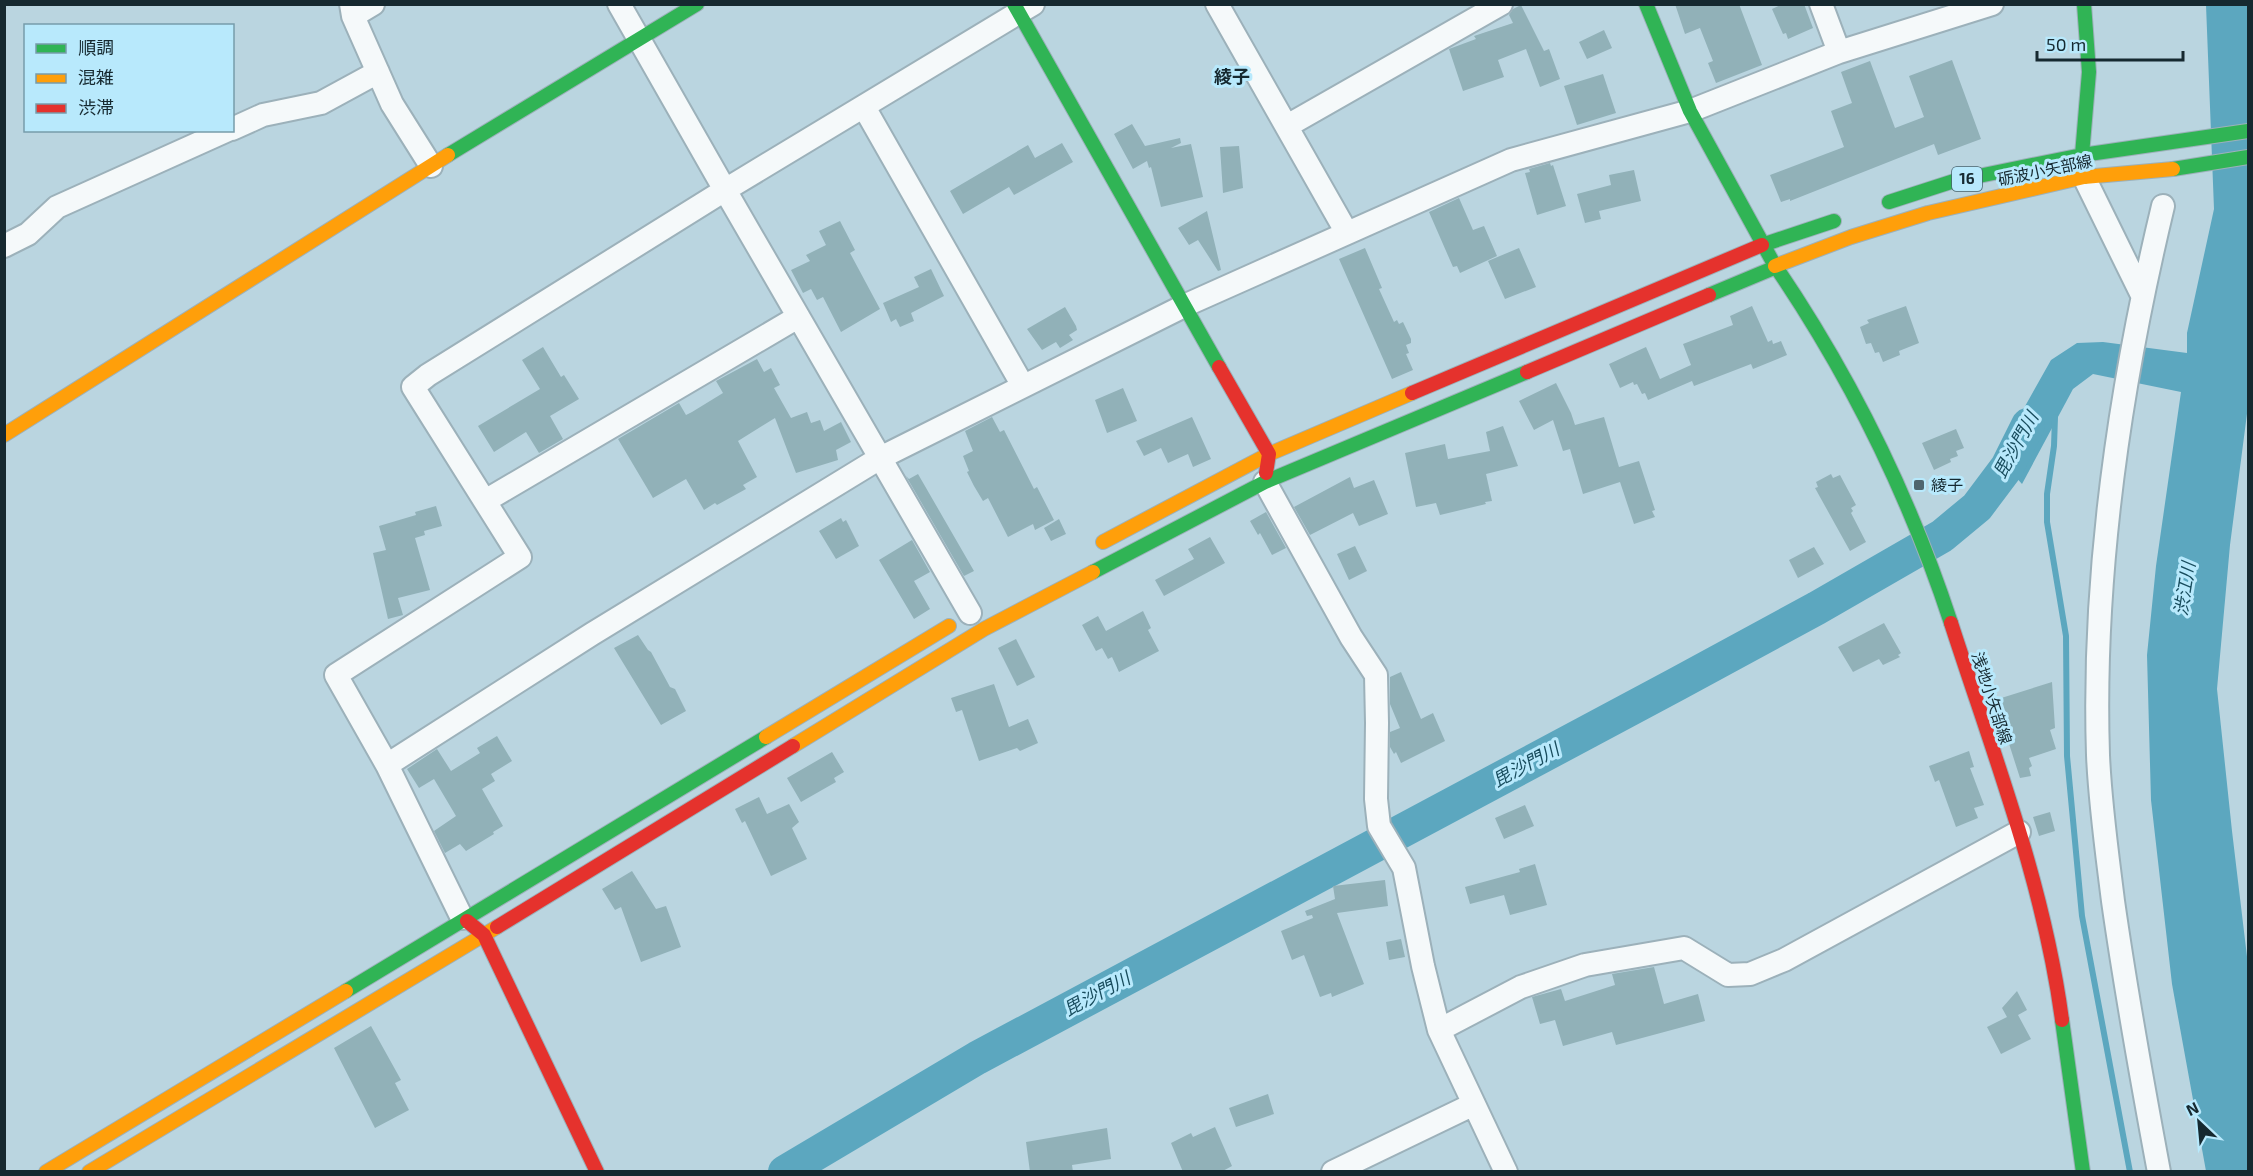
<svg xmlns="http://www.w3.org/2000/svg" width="2253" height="1176" font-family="'Exo 2','Noto Sans JP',sans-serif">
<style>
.water{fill:#5ca7bf}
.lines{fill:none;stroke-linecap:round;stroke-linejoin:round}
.stream{stroke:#5ca7bf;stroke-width:6}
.river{stroke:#5ca7bf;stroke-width:34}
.building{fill:#91b1b8}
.street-casing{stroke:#9cb1ba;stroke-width:26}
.fast-casing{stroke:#9cb1ba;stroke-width:16}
.slow-casing{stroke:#9cb1ba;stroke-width:16}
.jam-casing{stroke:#9cb1ba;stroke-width:16}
.street{stroke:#f5f9fa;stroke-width:22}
.fast{stroke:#30b455;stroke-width:14}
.slow{stroke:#ff9f0a;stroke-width:14}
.jam{stroke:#e5322d;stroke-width:14}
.poi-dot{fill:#4f656e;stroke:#b8e9fc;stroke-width:2}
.labels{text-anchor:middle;stroke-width:6;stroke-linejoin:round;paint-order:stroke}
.shield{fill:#b8e9fc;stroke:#47636d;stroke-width:1.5}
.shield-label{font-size:15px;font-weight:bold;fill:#162930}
.street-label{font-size:16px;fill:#162930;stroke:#b8e9fc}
.poi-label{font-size:16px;fill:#162930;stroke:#b8e9fc;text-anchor:start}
.neighbourhood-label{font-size:18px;font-weight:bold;fill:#162930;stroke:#b8e9fc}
.water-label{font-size:18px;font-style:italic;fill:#184c5d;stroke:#b8e9fc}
</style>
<rect width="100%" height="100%" fill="#bad5e0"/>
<path class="water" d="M2206,5H2248V406L2230,545L2217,689L2232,831L2248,965V1171H2206L2172,984L2151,800L2147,655L2156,566L2181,392L2093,374L2073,389L2022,484L1997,456L2051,360L2077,343L2103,342L2187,353V333L2214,209Z"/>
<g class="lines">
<path class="stream" d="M2055,417L2054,446L2047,494V522L2066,636L2067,756L2082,916L2130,1172"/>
<path class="river" d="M785,1172L977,1058L1677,684L1817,608L1942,536L1977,507L2007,467L2028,425"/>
</g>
<path class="building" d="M1675,4H1739L1762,65L1716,83L1708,63L1713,61L1700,28L1685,34Z
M1783,4H1804L1813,28L1788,39L1786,33L1783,34L1772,9Z
M1521,5L1544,51L1549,49L1560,79L1540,87L1526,49L1498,60L1504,77L1463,91L1449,49L1476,39L1474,36L1513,23L1509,15L1513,9Z
M1604,30L1612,48L1587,59L1579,42Z
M1952,60L1981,139L1938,155L1934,144L1790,201V199L1781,202L1770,175L1844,147L1831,111L1852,103L1841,72L1870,61L1895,128L1924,117L1909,76Z
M1603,74L1616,113L1577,125L1564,86Z
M1132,124L1145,146L1180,138L1181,143L1171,148L1191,144L1203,197L1161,207L1151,167L1149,168L1147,161L1133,169L1114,134Z
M1062,143L1073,162L1014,195L1009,187L963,214L950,191L1028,145L1035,158Z
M1239,146L1243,188L1223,193L1220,147Z
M1550,163L1551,166L1553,165L1566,206L1537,215L1525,173L1530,172L1529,169Z
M1634,170L1641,201L1599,211L1601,219L1585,223L1577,194L1611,185L1609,175Z
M1459,198L1473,230L1484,226L1497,256L1460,273L1457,266L1453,267L1429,212Z
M1207,211L1221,270L1218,271L1198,240L1189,245L1178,228Z
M840,221L855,250L850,253L880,309L841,332L823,297L817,300L811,289L803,293L791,270L810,261L806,255L826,245L819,231Z
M1365,248L1382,288L1379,289L1394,322L1397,320L1399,324L1403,322L1411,339V343L1406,345L1409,353L1406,354L1413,370L1392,379L1339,259Z
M1519,248L1536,287L1505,299L1488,261Z
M931,269L944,296L911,313L914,321L900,327L896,319L891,322L883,303L919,287L914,277Z
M1752,306L1768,342L1772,340L1773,344L1781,341L1787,355L1753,369L1751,364L1694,386L1692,381L1648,400L1645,393L1642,394L1637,384L1634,385L1633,382L1620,388L1609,364L1646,347L1660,379L1691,365L1683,344L1733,325L1730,316Z
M1906,306L1919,343L1899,351L1900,355L1883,362L1879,352L1875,353L1871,343L1866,344L1860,327L1869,323L1867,320Z
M1065,307L1076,326L1077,330L1069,335L1073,340L1060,348L1056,342L1042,350L1027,329Z
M543,347L561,377L564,375L579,399L550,416L563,439L539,453L526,432L494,452L478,426L540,389L522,360Z
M757,359L764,372L771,368L780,385L774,388L791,418L807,412L811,423L820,420L824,431L841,422L851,442L836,450L838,460L796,473L775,418L738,441L757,477L743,485L746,489L717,505L715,503L704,510L686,479L653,498L618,439L679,403L686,415L692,412L723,393L716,381Z
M1556,383L1571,413L1575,425L1604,417L1619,467L1639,461L1655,510L1652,511L1655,517L1634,524L1620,482L1583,494L1570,449L1563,451L1553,420L1534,430L1519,401Z
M1123,388L1137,421L1107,433L1095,400Z
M992,417L1000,432L1004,430L1034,489L1037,487L1054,520L1035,530L1033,524L1008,537L988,498L983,501L974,486L967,472L969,471L963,456L973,451L965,431Z
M1192,417L1211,459L1193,467L1188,454L1168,463L1161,448L1144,456L1136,441Z
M1503,426L1518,466L1486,474L1492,501L1485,502L1486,504L1440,515L1436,503L1416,507L1405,453L1445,444L1448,459L1490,451L1486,432Z
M1956,429L1964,448L1956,451L1958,456L1950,459L1951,462L1934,470L1922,443Z
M918,474L974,571L964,576L906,476L909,479Z
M1831,474L1833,478L1840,475L1856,505L1851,508L1853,511L1851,513L1866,542L1850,551L1815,488L1818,487L1816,482Z
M1350,477L1354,488L1374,480L1388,514L1359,526L1353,513L1310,535L1294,507Z
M436,506L442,526L424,531L425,535L415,538L430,590L398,598L403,615L388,619L373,553L386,550L379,526L416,515L415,512Z
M1266,512L1286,548L1272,555L1260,533L1258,535L1250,521Z
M841,518L843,522L846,520L859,546L836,559L819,531Z
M1059,519L1066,534L1051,541L1044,528Z
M1210,537L1225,563L1164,596L1155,580L1194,559L1188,549Z
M912,540L930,572L914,581L930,609L914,619L879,560Z
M1355,546L1367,571L1349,580L1337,554Z
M1814,547L1824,564L1798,578L1789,560Z
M1143,611L1151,628L1148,630L1159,651L1119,672L1112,657L1108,659L1102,648L1096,651L1082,625L1098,616L1106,631Z
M1884,623L1901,653L1898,655L1900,657L1883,665L1879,659L1853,672L1838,647Z
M638,635L648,650L651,652L670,687L675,689L686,711L661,725L614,648Z
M1016,639L1035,677L1017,686L998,648Z
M1401,672L1421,719L1433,713L1445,741L1401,763L1396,752L1394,754L1390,747V732L1400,728L1390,704V677Z
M2052,682L2055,728L2050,730L2056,749L2029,758L2032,766L2029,768L2031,776L2020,778L1995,700Z
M994,684L1009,727L1028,719L1038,743L1020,751L1017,748L979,761L962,710L956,712L951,698Z
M497,736L512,761L491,774L495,781L482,789L503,826L493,832L494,834L466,851L460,844L445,853L434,831L456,816L434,779L419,788L407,769L437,749L451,771L480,753L477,748Z
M1969,751L1974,767L1970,768L1984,805L1974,808L1978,818L1956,827L1939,780L1935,782L1929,766Z
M832,752L844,772L834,778L836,782L801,802L787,778Z
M759,797L767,814L789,804L799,822L792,828L807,859L771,876L745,821L742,823L735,809Z
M1525,805L1534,826L1504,839L1495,818Z
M2050,812L2055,831L2039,836L2033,817Z
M1535,864L1547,905L1510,915L1504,895L1470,904L1465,887L1520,872L1519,869Z
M632,871L656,909L666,906L681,947L641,962L621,907L615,910L602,889Z
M1385,880L1388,906L1337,913L1364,984L1332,997L1331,993L1320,997L1304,955L1292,960L1281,931L1313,918L1312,915L1307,916L1305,911L1335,899L1333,886Z
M1401,939L1405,957L1389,960L1386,942Z
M1654,967L1664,1004L1698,994L1705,1021L1616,1045L1612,1032L1563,1046L1555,1020L1540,1024L1532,997L1561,989L1565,1001L1615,985L1612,974Z
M2017,991L2027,1010L2018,1015L2031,1039L2001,1054L1987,1027L2007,1017L2002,1008Z
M371,1026L401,1080L395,1083L409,1110L375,1128L334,1048Z
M1268,1094L1274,1114L1236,1127L1229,1108Z
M1215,1127L1232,1166L1221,1172H1183L1171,1143L1191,1133L1193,1137Z
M1107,1128L1111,1159L1072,1165L1073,1172H1030L1026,1142Z"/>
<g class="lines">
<defs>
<path id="street" d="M351,4L353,16L392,104L431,166
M619,4L725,190L970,613
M1217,4L1347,233
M1821,4L1839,52
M353,16L373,4
M864,107L1023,386
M1287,126L1501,4
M232,129L263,115L321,103L378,72
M2084,177L2142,295
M4,246L28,234L57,207L228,130
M1265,482L1351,637L1376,675L1377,723L1376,799L1379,826L1404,868L1423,966L1439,1030L1506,1172
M485,501L798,317
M387,765L592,634L880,458L1186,305L1511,160L1690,111L1839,52L1992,4
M462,918L387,765L336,675L520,557L413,387L428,375L725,190L1033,4
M1439,1030L1521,987L1585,965L1684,948L1728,975L1750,974L1784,960L2019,832
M1333,1172L1474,1104
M2159,1172C2142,1081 2126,992 2113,901C2107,852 2100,804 2098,755C2092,571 2120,385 2163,206"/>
<path id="fast" d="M1014,4L1219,367
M1646,4L1690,111L1775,266
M2084,4L2089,72L2082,155L2084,177
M448,155L697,4
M2173,169L2248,157
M1889,202L1954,181L2082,155L2248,131
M1762,245L1834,221
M1709,295L1776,267C1852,379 1909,495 1951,623
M1093,572L1265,482L1527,372
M346,991L766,737
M2062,1020L2083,1172"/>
<path id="slow" d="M1775,266L1851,237L1928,213L2084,177L2173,169
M4,435L448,155
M1103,542L1269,454L1412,393
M766,737L949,626
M793,746L984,629L1093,572
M46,1172L346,991
M89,1172L497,927"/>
<path id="jam" d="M1219,367L1269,454L1266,473
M1527,372L1709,295
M1412,393L1762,245
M1951,623C1993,753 2044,884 2062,1020
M467,921L484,935L597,1172
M497,927L793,746"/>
</defs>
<use href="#street" class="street-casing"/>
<use href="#fast" class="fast-casing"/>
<use href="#slow" class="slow-casing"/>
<use href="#jam" class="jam-casing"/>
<use href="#street" class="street"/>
<use href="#fast" class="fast"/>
<use href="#slow" class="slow"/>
<use href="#jam" class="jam"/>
</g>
<rect class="poi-dot" x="1913" y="479" width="12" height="12" rx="3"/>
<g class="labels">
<rect class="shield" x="1952" y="167" width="30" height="24" rx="4.5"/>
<g class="shield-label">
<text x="1967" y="184">16</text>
</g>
<g class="street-label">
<text transform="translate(2045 170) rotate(-12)" y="6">砺波小矢部線</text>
<text transform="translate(1992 698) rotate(72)" y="6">浅地小矢部線</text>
</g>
<g class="poi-label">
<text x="1931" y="491">綾子</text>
</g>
<g class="neighbourhood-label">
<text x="1232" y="83">綾子</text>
</g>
<g class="water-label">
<text transform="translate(2016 445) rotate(-61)" y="6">毘沙門川</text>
<text transform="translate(2185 589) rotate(-81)" y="6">渋江川</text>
<text transform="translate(1526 765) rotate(-28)" y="6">毘沙門川</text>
<text transform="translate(1097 994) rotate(-28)" y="6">毘沙門川</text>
</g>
</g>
<rect width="2253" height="1176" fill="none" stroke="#162930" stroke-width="12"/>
<rect x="24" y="24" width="210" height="108" fill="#b8e9fc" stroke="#779caa" stroke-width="1.5"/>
<rect x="36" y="44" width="30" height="9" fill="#30b455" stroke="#779caa" stroke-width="1.5"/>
<text x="78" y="54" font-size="18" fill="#162930">順調</text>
<rect x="36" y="74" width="30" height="9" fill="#ff9f0a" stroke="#779caa" stroke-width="1.5"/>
<text x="78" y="84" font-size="18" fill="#162930">混雑</text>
<rect x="36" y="104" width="30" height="9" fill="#e5322d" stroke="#779caa" stroke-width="1.5"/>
<text x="78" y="114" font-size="18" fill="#162930">渋滞</text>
<g transform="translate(2199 1122) rotate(334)" stroke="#b8e9fc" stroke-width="4.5" paint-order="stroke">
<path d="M0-4.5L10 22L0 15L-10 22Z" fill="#162930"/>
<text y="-9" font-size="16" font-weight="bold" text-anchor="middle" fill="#162930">N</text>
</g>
<path d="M2037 51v9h146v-9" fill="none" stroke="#162930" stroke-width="3"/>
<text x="2046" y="51" font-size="18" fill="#162930" stroke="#b8e9fc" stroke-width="4.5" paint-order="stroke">50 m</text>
</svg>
